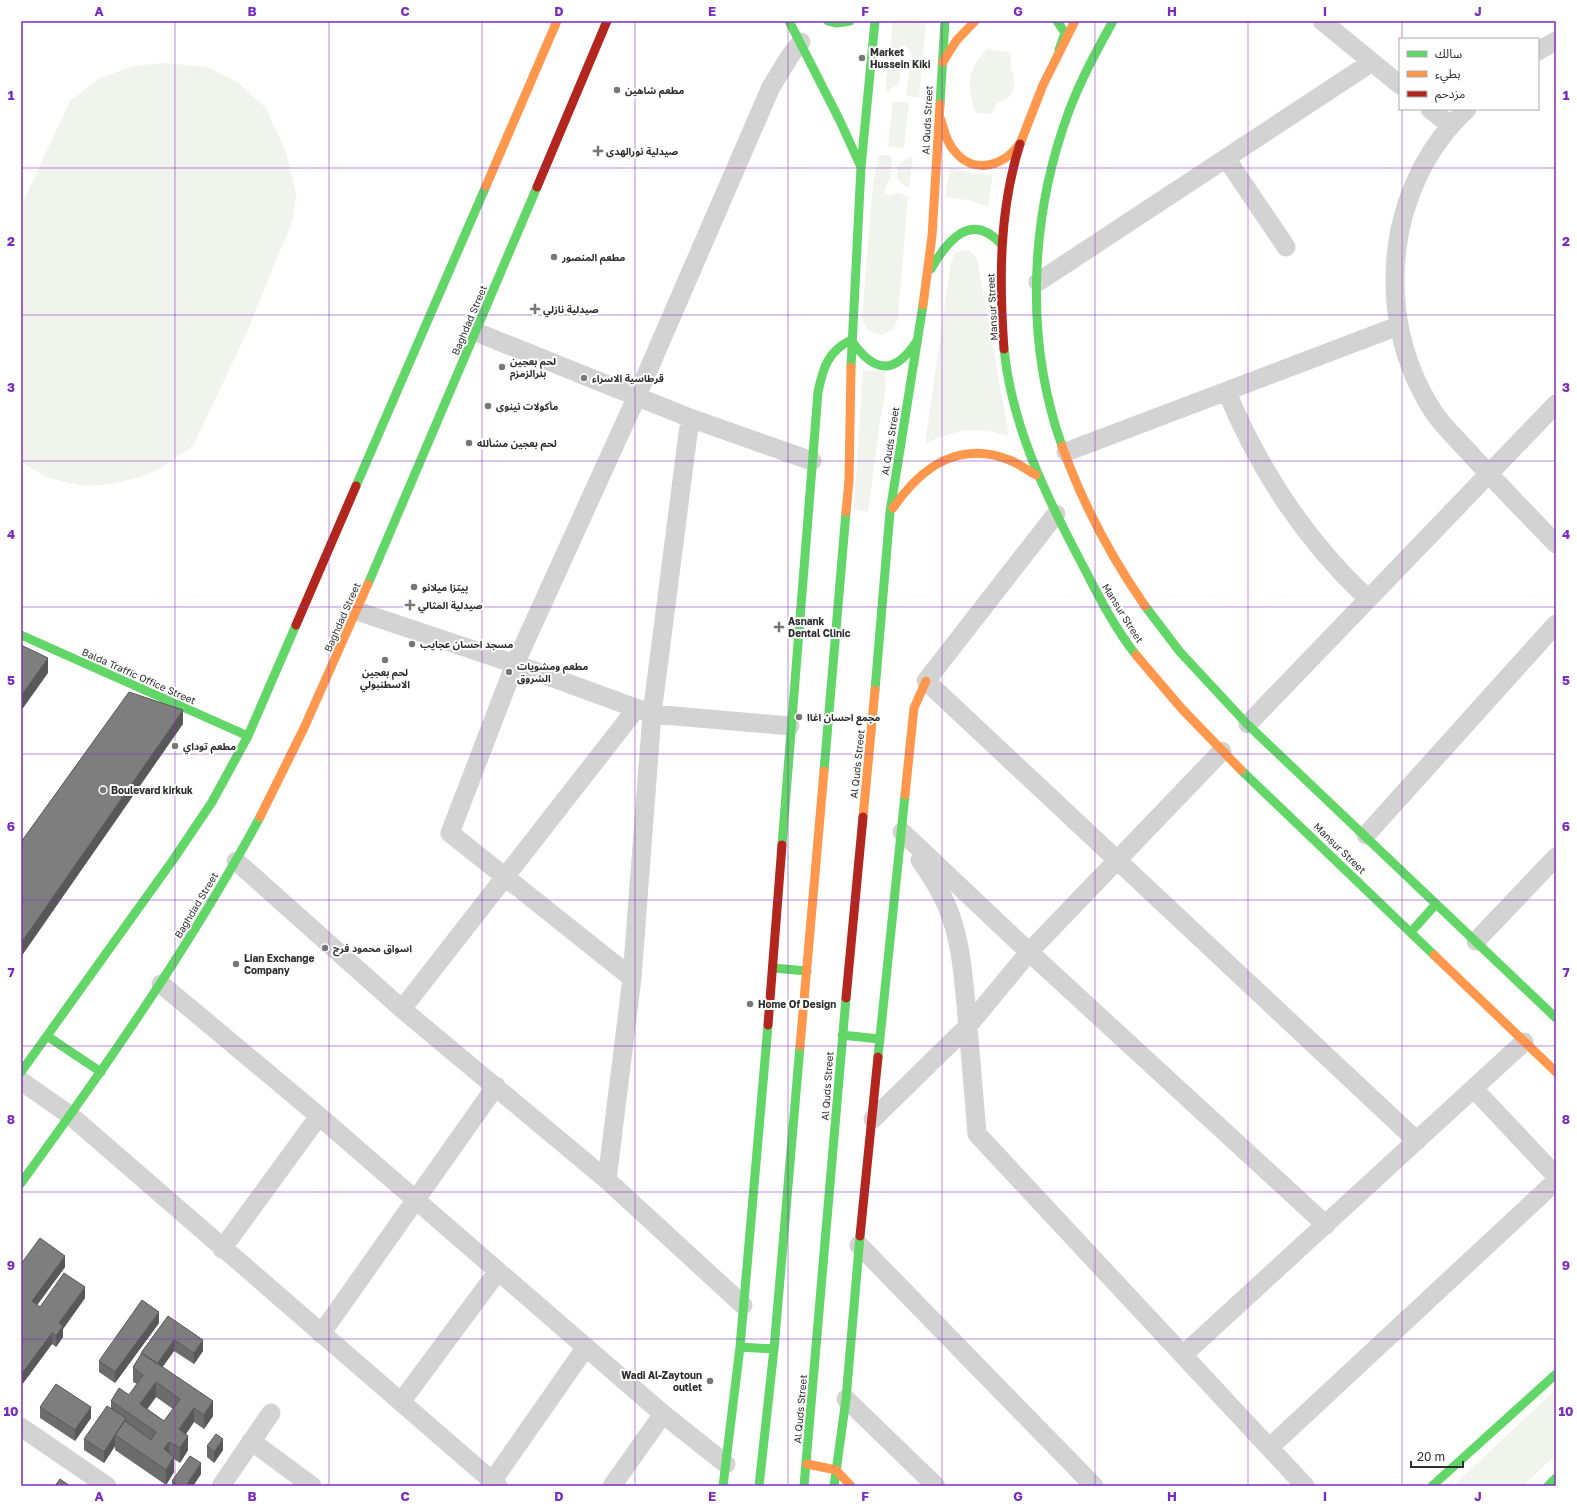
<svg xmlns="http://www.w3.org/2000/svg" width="1577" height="1507" font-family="'Golos Text','Noto Sans Arabic',sans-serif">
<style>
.green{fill:#f1f4ec}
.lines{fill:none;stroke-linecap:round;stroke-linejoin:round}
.street{stroke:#d3d3d3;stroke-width:19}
.fast{stroke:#63d668;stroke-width:9}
.slow{stroke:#ff974d;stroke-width:9}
.jam{stroke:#b3261e;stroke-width:9}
.wall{fill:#6c6c6c;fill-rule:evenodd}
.shaded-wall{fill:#585858}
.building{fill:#7e7e7e;stroke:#585858;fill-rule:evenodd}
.grid{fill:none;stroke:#7b2cbf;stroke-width:1;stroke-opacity:0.55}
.poi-dot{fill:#777;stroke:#fff;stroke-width:1.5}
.labels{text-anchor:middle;stroke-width:4;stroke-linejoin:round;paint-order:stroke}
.poi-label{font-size:10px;font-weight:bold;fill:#2e2e2e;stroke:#fff;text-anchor:start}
.street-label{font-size:10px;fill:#2e2e2e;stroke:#fff}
.neatline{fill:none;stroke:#7b2cbf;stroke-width:1.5}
.grid-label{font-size:13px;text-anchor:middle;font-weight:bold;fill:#7b2cbf}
</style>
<rect width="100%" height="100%" fill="#fff"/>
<path class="green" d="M893,21H926L919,98L906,95L910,66L913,65L911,51L904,45L902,50L897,52L890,51Z
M987,49L1008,52L1011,55C1011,59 1010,64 1011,67C1016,85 1017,97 997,103L991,114L976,113C966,87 967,70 987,49Z
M891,60L895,61L896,66L901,71L898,85L890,89L889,93L886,92V77Z
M164,63L207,67L237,82L266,108L286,152L296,194L293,219L248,330L193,446L160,469L141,477L112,484L83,486L48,478L21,462V206L70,101L100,78L133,66Z
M893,101L909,103L904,148L888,146Z
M879,155H891C892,164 892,170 890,178C888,184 885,186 885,193L890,196L898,193L908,196L898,319L894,328L882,335C869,333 865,329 862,317L873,184Z
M909,157H913L909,187L903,185L897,179L898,165Z
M950,167L972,173L993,175L988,206L968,200L945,197Z
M964,250H969L977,258L1009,436C976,426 955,429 925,444L951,262L955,253Z
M863,370L886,371L884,402L880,421L868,512L854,509Z
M1556,1389V1455L1523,1486H1453Z"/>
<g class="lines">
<path class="street" d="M1322,21L1400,85
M1538,51L1556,41
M1430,109L1450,125
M1467,109C1385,185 1372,317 1433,411C1441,424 1454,436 1464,447C1494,480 1525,512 1556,544
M1226,158L1286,247
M1038,282L1372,62
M476,332L690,418L812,461
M1227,392C1260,472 1305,540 1368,599
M1066,452L1398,326
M1056,514L926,681L1417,1141
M357,611L515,664L652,714L790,726
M1248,724L1556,404
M1222,751L1029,952L968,1026L977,1134L1305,1486
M902,832L1029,952L1326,1225
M1366,835L1556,624
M236,861L402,1009L607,1180L743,1305
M1476,941L1556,857
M632,978L450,833L515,664L637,396L771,87L790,56L801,42
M161,984L319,1116L663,1414L726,1464
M402,1009L636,709
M21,1081L71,1116L498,1486
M1474,1089L1556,1176
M873,1119L968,1026C964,989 963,949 950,914C943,894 932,877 920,860
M607,1180L632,978L652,714L690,418
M859,1245L1094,1486
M222,1249L319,1116
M321,1334L496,1086
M1183,1355L1524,1042
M846,1399L936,1486
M401,1402L498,1271
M21,1427L107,1486
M251,1441L312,1486
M1270,1447L1556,1181
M221,1486L271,1413
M489,1486L586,1347
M612,1486L663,1414"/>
<path class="fast" d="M789,21L840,121L861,167
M828,21L837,23L850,21
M1057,21L1065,33L1059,50
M940,104L945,21
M931,269C948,239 972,211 1002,245
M851,340C874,373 894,376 917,341
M1004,349C1012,427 1046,496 1082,564C1098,595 1114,627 1136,655
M851,367L861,167L875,21
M1062,446C1024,339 1030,216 1069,111C1081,79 1097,50 1113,21
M356,486L486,186
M368,584L537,187
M1145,606L1180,652L1247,724L1556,1018
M21,635L248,736
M875,690L890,512L923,305
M1241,770L1434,955
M824,771L846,512
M782,845L818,392C823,368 828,351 851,340
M1411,932L1436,904
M773,968L807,971
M842,1035L879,1039
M47,1036L101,1072
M878,1057L905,795
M21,1072L173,860L212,802L248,736L296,625
M21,1183C107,1065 190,946 260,817
M740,1347L774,1349
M723,1486L740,1347L768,1025
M759,1486L774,1349L800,1046
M804,1486L846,998
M834,1486L846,1399L860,1236
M1432,1486L1556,1374
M1548,1486L1556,1478"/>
<path class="slow" d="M943,62L956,41L975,21
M941,120C944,130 946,141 953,149C973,177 1006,166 1022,140
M1020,144L1043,85L1075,21
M486,186L557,21
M923,305L932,236L940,104
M1062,446C1082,502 1111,557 1145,606
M893,508C922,466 960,439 1012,461C1021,465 1028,471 1036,475
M846,512L849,480L851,367
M1136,655L1182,709L1241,770
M905,795L914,708L926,681
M260,817L304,728L368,584
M863,817L875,690
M1434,955L1556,1072
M800,1046L824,771
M807,1464L836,1470L851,1486"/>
<path class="jam" d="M537,187L607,21
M1004,349C999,280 999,210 1020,144
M296,625L356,486
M846,998L863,817
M768,1025L782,845
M860,1236L878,1057"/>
</g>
<path class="wall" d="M21,1264L65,1267L37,1305L40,1307L85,1298L63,1329V1337L56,1347L52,1344L21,1386Z
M168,1316L203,1351L194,1364L174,1351L162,1367L213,1416L204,1429L194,1422L186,1434L188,1450L180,1463L174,1459V1472L166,1485L115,1450V1446L104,1463L84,1450V1439L111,1408V1401L129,1395L137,1384L133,1382V1367L141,1354V1353ZM156,1397L173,1409L164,1421L147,1409Z
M159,1323L115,1383L99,1372V1361Z
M40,1407L91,1418L75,1441L40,1418Z
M207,1446L223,1450L214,1463L207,1457Z
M201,1474L193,1486H172V1481Z"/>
<path class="shaded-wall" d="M48,658V673L21,711V696Z
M183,710V724L21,957V943Z
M65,1256V1267L32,1312V1301Z
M85,1287V1298L63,1329V1337L56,1347V1336L59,1323Z
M159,1312V1323L115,1383V1372Z
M52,1333V1344L21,1386V1375Z
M174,1340V1351L157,1375V1364Z
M203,1340V1351L194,1364V1353Z
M156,1382V1397L140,1419V1404Z
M213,1401V1416L204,1429V1415Z
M91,1407V1418L75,1441V1430Z
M194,1408V1422L179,1444V1429Z
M115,1435V1446L104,1463V1452Z
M188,1436V1450L180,1463V1448Z
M223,1439V1450L214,1463V1452Z
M169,1442V1456L164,1449Z
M174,1457V1472L166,1485V1470Z
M201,1463V1474L193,1486H186Z"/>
<path class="building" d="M21,645L48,658L21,696Z
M129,692L183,710L21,943V842Z
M40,1238L65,1256L32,1301L40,1307L64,1273L85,1287L59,1323L63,1326L56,1336L52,1333L21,1375V1264Z
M142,1300L159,1312L115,1372L99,1361Z
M168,1316L203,1340L194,1353L174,1340L157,1364L141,1353Z
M142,1353L213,1401L204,1415L194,1408L179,1429L188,1436L180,1448L169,1442L164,1449L174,1457L166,1470L115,1435L125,1421L151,1440L156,1432L111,1401L119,1388L129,1395L143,1375L133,1367ZM156,1382L180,1399L164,1421L140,1404Z
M56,1384L91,1407L75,1430L40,1407Z
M107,1406L126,1418L104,1452L84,1439Z
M216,1434L223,1439L214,1452L207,1446Z
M190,1456L201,1463L186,1486H179L172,1481Z
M60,1479L70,1486H55Z"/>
<path class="grid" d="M175,21V1486M329,21V1486M482,21V1486M635,21V1486M788,21V1486M942,21V1486M1095,21V1486M1248,21V1486M1402,21V39M1402,109V1486M21,168H1556M21,315H1556M21,461H1556M21,607H1556M21,754H1556M21,900H1556M21,1046H1556M21,1192H1556M21,1339H1556"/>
<g class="poi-dot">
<circle cx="862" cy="58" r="4"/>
<circle cx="617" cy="90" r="4"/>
<path d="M596 145h4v4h4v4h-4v4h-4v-4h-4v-4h4z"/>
<circle cx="554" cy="257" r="4"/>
<path d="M533 303h4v4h4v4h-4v4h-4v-4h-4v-4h4z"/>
<circle cx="502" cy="367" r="4"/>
<circle cx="584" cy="378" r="4"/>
<circle cx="488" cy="406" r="4"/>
<circle cx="469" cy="443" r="4"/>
<circle cx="414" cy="587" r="4"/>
<path d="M408 599h4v4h4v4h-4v4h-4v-4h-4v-4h4z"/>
<path d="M777 621h4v4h4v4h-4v4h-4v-4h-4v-4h4z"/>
<circle cx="412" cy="644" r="4"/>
<circle cx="385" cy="660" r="4"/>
<circle cx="509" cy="672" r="4"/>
<circle cx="799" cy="717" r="4"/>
<circle cx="175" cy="746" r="4"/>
<circle cx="103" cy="790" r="4"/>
<circle cx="325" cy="948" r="4"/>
<circle cx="236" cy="964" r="4"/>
<circle cx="750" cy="1004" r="4"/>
<circle cx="710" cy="1381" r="4"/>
</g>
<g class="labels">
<g class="poi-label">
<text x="870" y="56">Market<tspan x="870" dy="12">Hussein Kiki</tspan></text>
<text x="625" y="94">مطعم شاهين</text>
<text x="606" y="155">صيدلية نورالهدى</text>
<text x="562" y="261">مطعم المنصور</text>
<text x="543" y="313">صيدلية نازلي</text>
<text x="510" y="365">لحم بعجين<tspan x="510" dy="12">بئرالزمزم</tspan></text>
<text x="592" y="382">قرطاسية الاسراء</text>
<text x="496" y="410">مأكولات نينوى</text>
<text x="477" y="447">لحم بعجين مشألله</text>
<text x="422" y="591">پيتزا ميلانو</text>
<text x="418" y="609">صيدلية المثالي</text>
<text x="788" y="625">Asnank<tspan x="788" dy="12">Dental Clinic</tspan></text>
<text x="420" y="648">مسجد احسان عجايب</text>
<text x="517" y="670">مطعم ومشويات<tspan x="517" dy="12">الشروق</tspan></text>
<text x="385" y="676" text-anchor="middle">لحم بعجين<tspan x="385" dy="12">الاسطنبولي</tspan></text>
<text x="807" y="721">مجمع احسان اغاا</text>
<text x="183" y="750">مطعم توداي</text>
<text x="111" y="794">Boulevard kirkuk</text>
<text x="333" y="952">اسواق محمود فرج</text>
<text x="244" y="962">Lian Exchange<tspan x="244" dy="12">Company</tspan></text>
<text x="758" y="1008">Home Of Design</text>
<text x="702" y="1379" text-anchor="end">Wadi Al-Zaytoun<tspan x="702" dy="12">outlet</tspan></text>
</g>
<g class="street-label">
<text transform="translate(927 120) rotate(-87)" y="4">Al Quds Street</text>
<text transform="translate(992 307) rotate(-93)" y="4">Mansur Street</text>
<text transform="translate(469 320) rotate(-67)" y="4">Baghdad Street</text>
<text transform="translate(890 441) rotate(-81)" y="4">Al Quds Street</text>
<text transform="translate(1123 613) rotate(58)" y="4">Mansur Street</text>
<text transform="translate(342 617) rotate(-66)" y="4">Baghdad Street</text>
<text transform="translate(139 676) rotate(24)" y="4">Balda Traffic Office Street</text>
<text transform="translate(857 764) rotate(-84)" y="4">Al Quds Street</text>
<text transform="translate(1340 848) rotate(44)" y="4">Mansur Street</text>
<text transform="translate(196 905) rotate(-59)" y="4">Baghdad Street</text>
<text transform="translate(827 1086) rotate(-86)" y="4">Al Quds Street</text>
<text transform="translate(800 1409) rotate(-85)" y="4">Al Quds Street</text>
</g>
</g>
<rect width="1577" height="1507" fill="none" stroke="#ffffff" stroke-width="44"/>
<rect x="1399" y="38" width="140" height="72" fill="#ffffff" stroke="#ababab"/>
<rect x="1407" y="51" width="20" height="6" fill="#63d668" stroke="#ababab"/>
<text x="1435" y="58" font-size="12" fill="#2e2e2e">سالك</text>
<rect x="1407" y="71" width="20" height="6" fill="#ff974d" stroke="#ababab"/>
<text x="1435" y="78" font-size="12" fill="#2e2e2e">بطيء</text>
<rect x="1407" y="91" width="20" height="6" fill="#b3261e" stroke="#ababab"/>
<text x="1435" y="98" font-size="12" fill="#2e2e2e">مزدحم</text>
<path d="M1411 1461v6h52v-6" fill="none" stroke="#2e2e2e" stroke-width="2"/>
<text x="1417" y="1461" font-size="12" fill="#2e2e2e" stroke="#ffffff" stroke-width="3" paint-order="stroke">20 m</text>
<rect x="22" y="22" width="1533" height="1463" class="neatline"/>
<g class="grid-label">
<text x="99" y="16">A</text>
<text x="252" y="16">B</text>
<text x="405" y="16">C</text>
<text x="559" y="16">D</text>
<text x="712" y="16">E</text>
<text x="865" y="16">F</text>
<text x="1018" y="16">G</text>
<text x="1172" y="16">H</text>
<text x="1325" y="16">I</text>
<text x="1478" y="16">J</text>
<text x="11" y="100">1</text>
<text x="1566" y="100">1</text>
<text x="11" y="246">2</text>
<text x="1566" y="246">2</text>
<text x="11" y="392">3</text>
<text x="1566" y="392">3</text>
<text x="11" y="539">4</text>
<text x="1566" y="539">4</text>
<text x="11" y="685">5</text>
<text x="1566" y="685">5</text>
<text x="11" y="831">6</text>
<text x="1566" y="831">6</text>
<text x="11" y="977">7</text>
<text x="1566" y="977">7</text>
<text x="11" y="1124">8</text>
<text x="1566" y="1124">8</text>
<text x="11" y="1270">9</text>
<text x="1566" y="1270">9</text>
<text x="11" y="1416">10</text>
<text x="1566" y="1416">10</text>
<text x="99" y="1501">A</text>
<text x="252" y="1501">B</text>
<text x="405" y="1501">C</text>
<text x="559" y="1501">D</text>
<text x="712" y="1501">E</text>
<text x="865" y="1501">F</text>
<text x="1018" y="1501">G</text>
<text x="1172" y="1501">H</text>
<text x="1325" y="1501">I</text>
<text x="1478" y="1501">J</text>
</g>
</svg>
